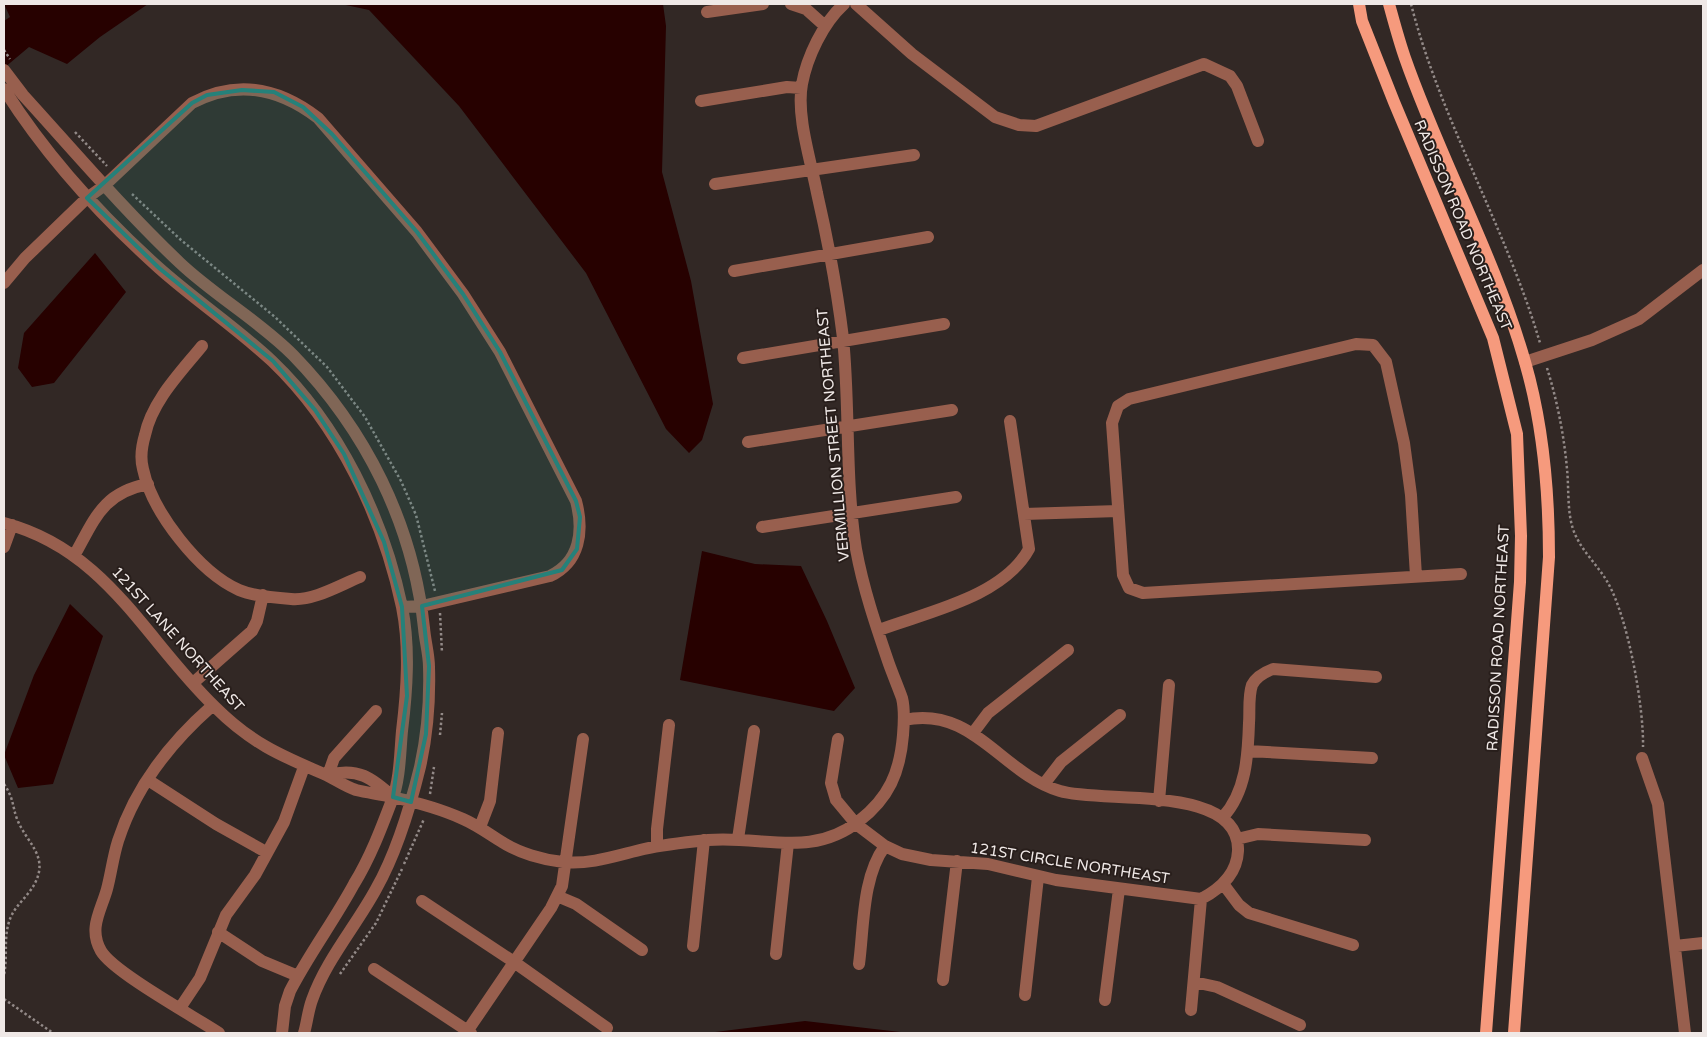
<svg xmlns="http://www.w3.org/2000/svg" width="1707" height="1037" font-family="'Varela Round',sans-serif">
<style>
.water{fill:#270100}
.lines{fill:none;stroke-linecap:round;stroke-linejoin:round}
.path{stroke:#938a88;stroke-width:2.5;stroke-dasharray:2.5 2.5;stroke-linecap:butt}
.minor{stroke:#985f4e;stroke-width:12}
.major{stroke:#f69a7d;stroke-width:12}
.marked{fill:#25817a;fill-opacity:0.2;stroke:#25817a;stroke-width:4;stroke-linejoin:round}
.labels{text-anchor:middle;stroke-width:4;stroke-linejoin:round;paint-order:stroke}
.street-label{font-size:15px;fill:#efe8e6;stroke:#281e1b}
</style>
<rect width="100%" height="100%" fill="#322825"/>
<path class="water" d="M4,4H148L100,37L67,64L29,47L4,68V21L10,17Z
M341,4H663L666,26L662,172L691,281L713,404L702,440L689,453L666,429L586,273L459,106L369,10Z
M95,253L126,292L54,383L32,387L18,368L24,333Z
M702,551L755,564L801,566L827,621L855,688L834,711L680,680Z
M70,604L103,636L53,784L18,788L4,755L34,675Z
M805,1021L909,1033H707Z"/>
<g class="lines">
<path class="path" d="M1411,4C1441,121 1506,227 1540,343
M4,50L10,59
M75,132L107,166
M132,194L181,240L275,317L327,367L365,417L401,481L416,515L435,591
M1547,368C1557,400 1564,435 1567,469C1569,488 1567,511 1573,529C1580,550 1598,565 1608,583C1628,618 1644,707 1643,747
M440,613L442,653
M440,735L442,713
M4,784C14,799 12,805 17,819C26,842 48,855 36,881C30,895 15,905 10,919C3,937 8,956 4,975
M430,794L434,767
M404,864L424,819
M340,974L376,923L402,869
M4,999L53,1033"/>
<path class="minor" d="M791,4L806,9L825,26
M856,4L912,54L995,117L1019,125L1036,126L1204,64L1230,76L1237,86L1258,141
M707,12L763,4
M4,70L23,95C74,151 124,210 180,263C215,296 258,320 293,355C366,430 413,524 424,628C425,641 429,654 429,667C430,700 427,736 420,767C410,808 397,852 376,889C356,926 326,960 312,1000C308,1011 307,1023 304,1033
M4,89C47,157 100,215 159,268C196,301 237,328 272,361C339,425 383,517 402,607C410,647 407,690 402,731C400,753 400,780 392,800C381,829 370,858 354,884C334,921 309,954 290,991L285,1006L282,1033
M701,101L787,87L801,88
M715,184L914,155
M734,271L928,237
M4,283L25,258L87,198L105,185L192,103C237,79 279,88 318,118L417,232L463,294L500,352L576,501C584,531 580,562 550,576L422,606L402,607
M202,346C181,372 152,401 145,435C142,445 140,458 143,469C152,512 199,572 239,590C253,596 276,598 291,599C314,601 340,585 360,577
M743,358L944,324
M1525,362L1592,340L1639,319L1703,270
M748,442L952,410
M1024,514L1118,511
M4,523C107,550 145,640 215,707C250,742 279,755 324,774C335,779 344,786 356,790C368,793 380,794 392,797C415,802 441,809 463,819C477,825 489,834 502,842C519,853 543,860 563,862C590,865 618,855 644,849C665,844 687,842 708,840C762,835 811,859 859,821C889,798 900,772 903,735C904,723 905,710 902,698C898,687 893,675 889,664C876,626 863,588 856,549C845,480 850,408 843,338C837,289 828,241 817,193C811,161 796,116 802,84C807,57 823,23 844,4
M762,527L956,497
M4,547L12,525
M74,556C95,519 102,493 148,484
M1416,576L1411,495L1404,443L1386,362L1373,345L1356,344L1129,399L1118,406L1112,423L1123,575L1129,588L1143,593L1461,574
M879,630C927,612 1003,597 1029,549L1010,421
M193,683L252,631L257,621L263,595
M212,706C171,742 135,788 118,841C113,857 111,874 107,889C101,911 88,928 101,951C113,972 195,1017 219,1033
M973,733L988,713L1068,650
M838,739L831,783L836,800L856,824L885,846L902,854L931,860L988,864L1056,880L1201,899C1220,889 1237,874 1238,851C1241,783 1102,804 1060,791C1002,774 973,705 904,720
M1248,751L1372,758
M1642,758L1658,804L1685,1033
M328,775L334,758L376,711
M328,775C358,767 372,778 393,797
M148,780L216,824L266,852
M1044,784L1061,762L1120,715
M1159,801L1169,685
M1223,817C1246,792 1248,756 1249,723C1250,711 1248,697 1252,685C1256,677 1265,672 1273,669L1376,677
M480,827L490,801L498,733
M738,839L754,731
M1237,839L1258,834L1365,840
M657,846V829L669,725
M1224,885L1239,905L1249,913L1353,945
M557,896L576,904L642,950
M422,901L514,962L607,1028
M218,932L262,961L298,976
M693,946L704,840
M1675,946L1703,943
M776,954L788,843
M859,964C864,926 862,877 885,846
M374,969L471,1033
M943,980L957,861
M1194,982L1217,987L1300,1025
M1025,995L1038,877
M1105,1000L1119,889
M180,1008L200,978L226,915L255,875L284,822L304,767
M1191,1010L1201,899
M466,1033L551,908L562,886L583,739"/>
<path class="major" d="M1359,4L1362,21L1394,102L1493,338L1517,434L1521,536L1520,582L1486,1033
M1389,4C1394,22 1399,41 1405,58C1441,161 1495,257 1525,362C1543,424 1549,492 1549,557L1514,1033"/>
</g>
<path class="marked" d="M242,90L274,92L303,107L332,134L417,232L463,294L500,352L576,501L580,517L577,549L562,570L422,606L429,666L426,734L411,802L393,797L407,696L402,607L384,542L344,454L315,410L273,361L159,268L87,198L192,103L207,95Z"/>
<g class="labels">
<g class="street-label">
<text transform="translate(1463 225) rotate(67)" y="5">RADISSON ROAD NORTHEAST</text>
<text transform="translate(833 435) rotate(-95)" y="5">VERMILLION STREET NORTHEAST</text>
<text transform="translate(1498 638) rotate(-87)" y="5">RADISSON ROAD NORTHEAST</text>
<text transform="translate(178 639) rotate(48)" y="5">121ST LANE NORTHEAST</text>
<text transform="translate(1070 863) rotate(9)" y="5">121ST CIRCLE NORTHEAST</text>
</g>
</g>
<rect width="1707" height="1037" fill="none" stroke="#efe8e6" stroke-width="10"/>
</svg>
